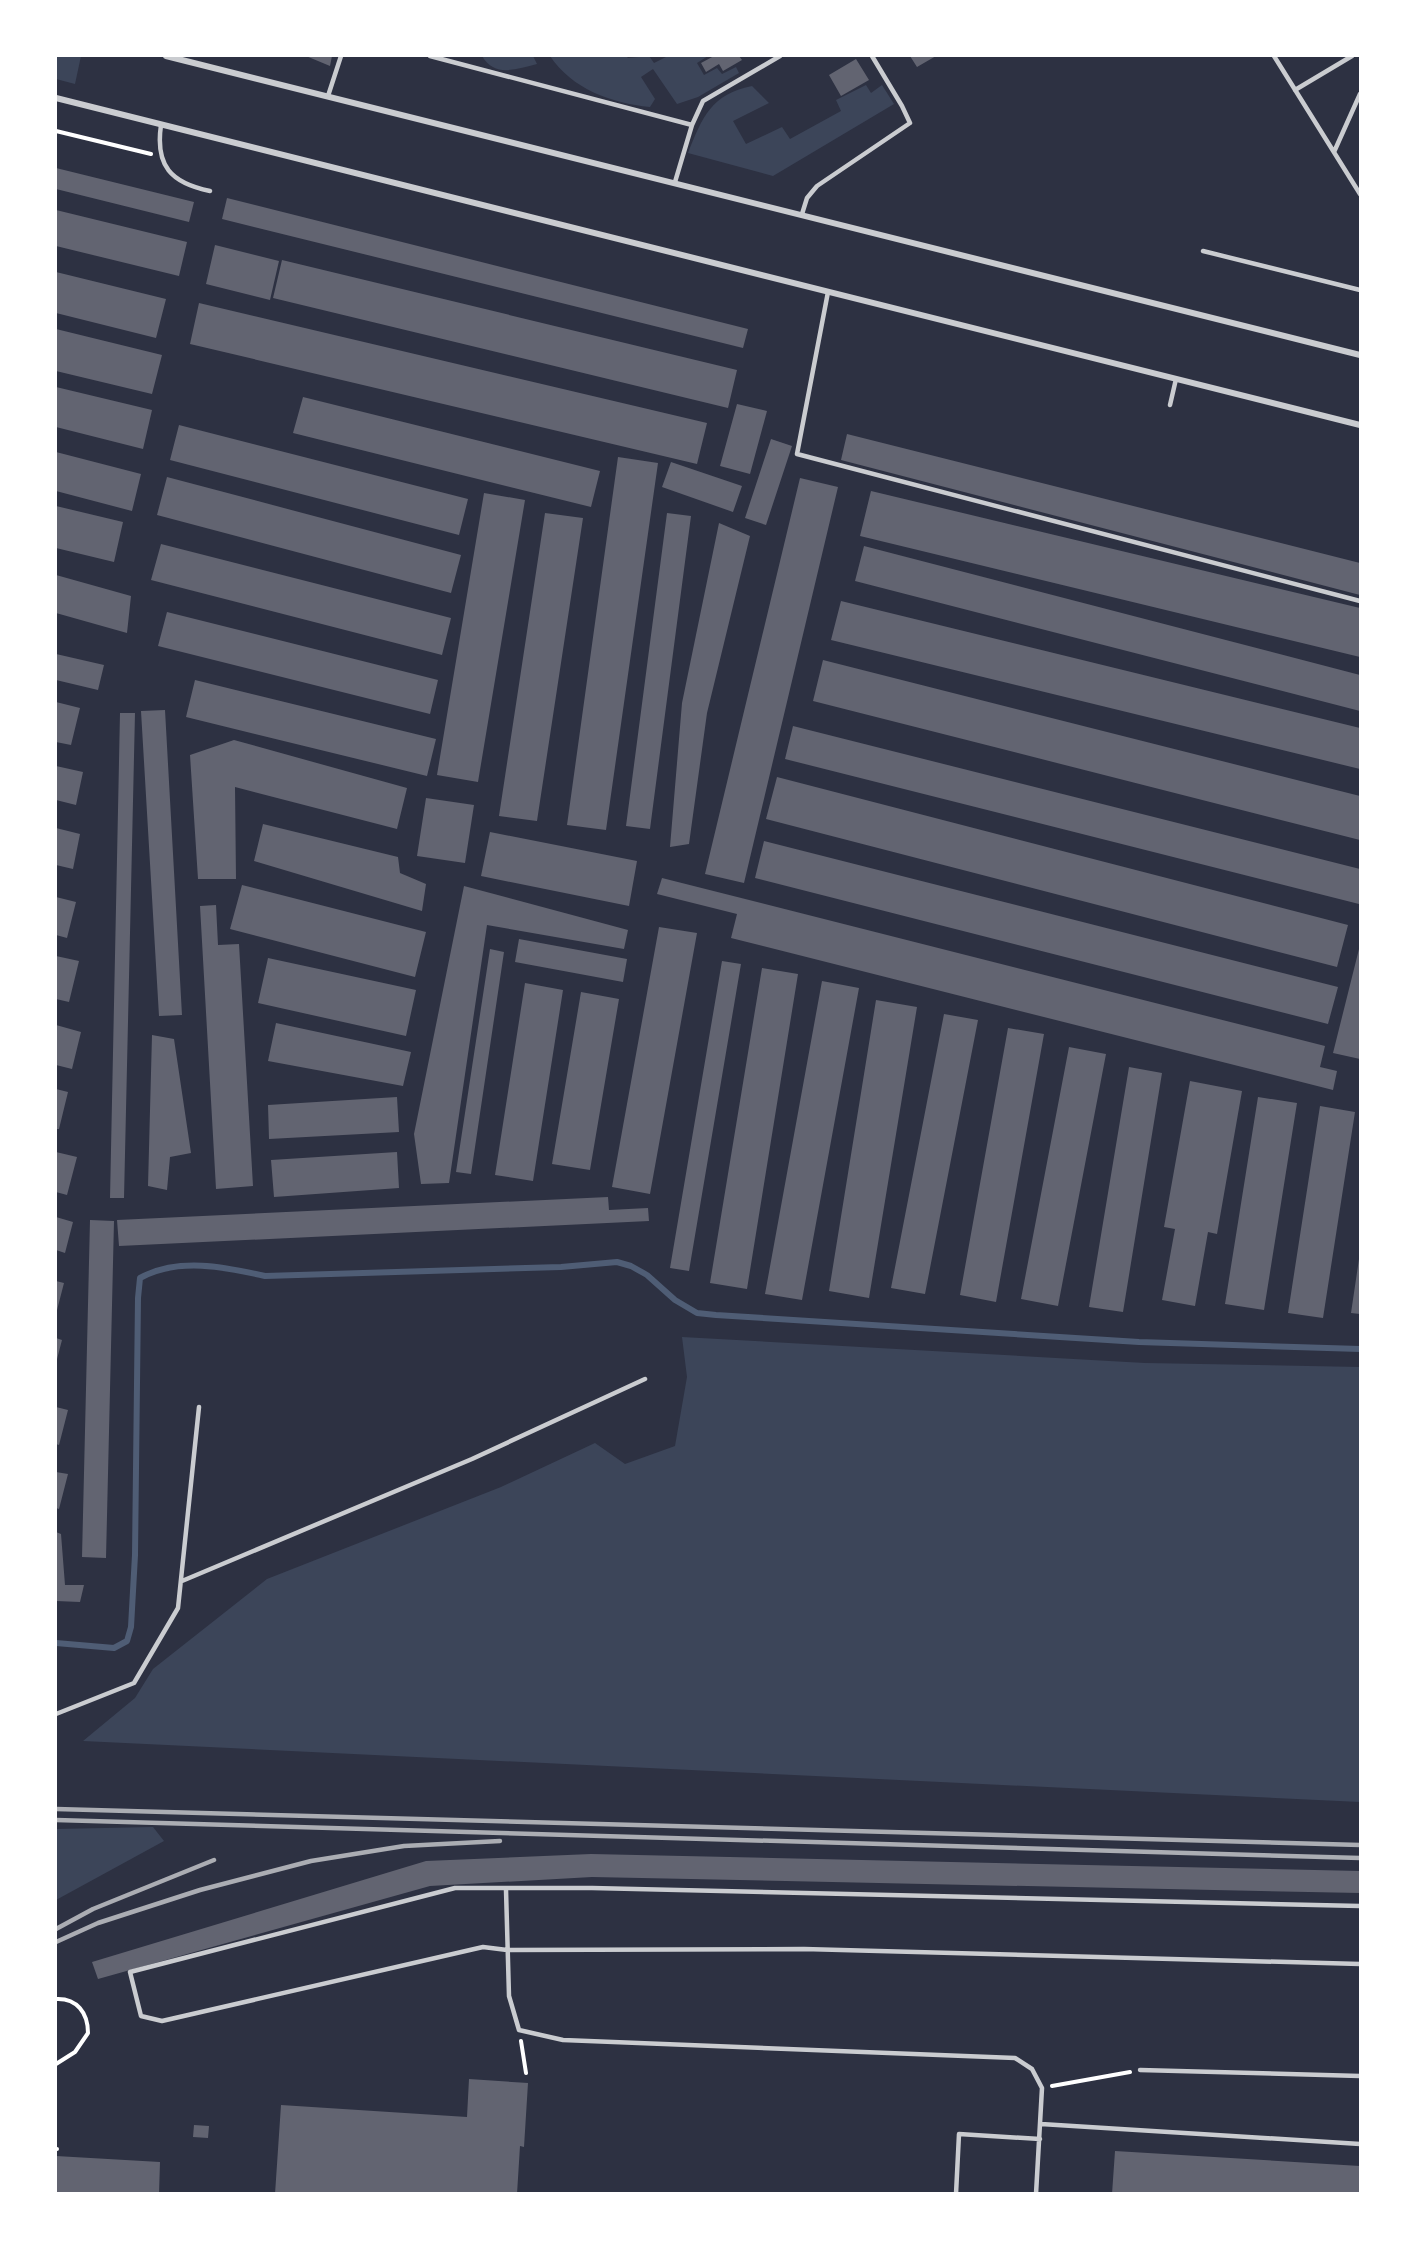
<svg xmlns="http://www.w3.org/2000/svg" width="1416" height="2249" font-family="'Golos Text',sans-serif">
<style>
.green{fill:#3c4559}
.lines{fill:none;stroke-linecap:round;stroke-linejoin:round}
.stream{stroke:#4f5d75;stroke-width:6}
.building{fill:#626471}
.path{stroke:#fff;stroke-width:4}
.service{stroke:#caccd0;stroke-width:4.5}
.minor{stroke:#caccd0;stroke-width:6}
.rail{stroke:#abadb3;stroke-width:4.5}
</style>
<rect width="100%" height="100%" fill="#2d3142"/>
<path class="green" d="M56,56H81L75,84L56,79Z
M482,56H533L537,64C516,69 495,78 482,56Z
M550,56H626L628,58L649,56L654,63L668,56H708L697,63L704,75L717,68L722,74L736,67L739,73L698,97L677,104L653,69L641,77L655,99L650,107C611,103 572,89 550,56Z
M866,85L871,93L882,85L894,104L773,176L688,153C702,118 711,94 752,86L769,103L733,121L746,144L782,127L790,139L841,111L836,100Z
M682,1337L1145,1363L1360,1367V1802L83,1741L135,1698L153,1669L267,1579L501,1487L595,1443L625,1464L675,1446L687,1377Z
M153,1827L164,1841L56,1900V1829Z"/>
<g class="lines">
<path class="stream" d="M56,1643L114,1648L127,1641L131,1627L135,1555L138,1298L140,1278C178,1257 225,1267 265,1276L561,1267L617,1262L631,1266L647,1275L675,1300L697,1313L716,1315L1139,1342L1360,1349"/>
</g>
<path class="building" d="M306,56H332L330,66Z
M714,56H739L742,60L723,71L719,64L706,72L701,63Z
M910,56H936L917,67Z
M856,59L869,80L841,96L829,75Z
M56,168L194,202L189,222L56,189Z
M227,198L748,329L743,348L222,219Z
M56,210L187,242L179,276L56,246Z
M215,245L279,261L270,300L206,284Z
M282,260L737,370L728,408L273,298Z
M56,272L166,299L156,338L56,313Z
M199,303L707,423L697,464L190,344Z
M56,329L162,355L152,394L56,371Z
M56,387L152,410L143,449L56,427Z
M303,397L600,471L591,507L293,433Z
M737,404L767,411L750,474L720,466Z
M179,425L468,499L459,535L170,460Z
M847,434L1360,563V595L841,460Z
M771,439L792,446L766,525L745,518Z
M56,452L141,474L132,511L56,491Z
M618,457L658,463L606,830L567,825Z
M671,462L742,486L733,512L662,487Z
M167,477L461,555L451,593L157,515Z
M800,478L838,487L744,883L705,874Z
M871,491L1360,608V657L860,536Z
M484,493L525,500L478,782L437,775Z
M56,506L123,522L114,562L56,548Z
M545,513L583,518L537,821L499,816Z
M667,513L691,516L650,829L626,826Z
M719,523L750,536L707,713L689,844L670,847L682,703Z
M161,544L451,618L442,655L151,580Z
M864,546L1360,675V711L855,581Z
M56,575L131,596L127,633L56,613Z
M841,601L1360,728V769L831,640Z
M167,612L438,680L430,714L158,646Z
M56,654L104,665L98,690L56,680Z
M823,660L1360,796V840L813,701Z
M195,680L436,739L427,776L186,717Z
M56,702L80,708L71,745L56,742Z
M165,710L182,1015L159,1016L141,711Z
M120,713H135L124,1198H110Z
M793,726L1360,869L1359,904L785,759Z
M234,740L407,788L397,829L235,787L236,879H198L190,755Z
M56,766L83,772L76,805L56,800Z
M777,777L1348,925L1337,967L766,819Z
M426,798L474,805L465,863L417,856Z
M263,824L398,857L400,873L426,884L422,911L254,861Z
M56,828L80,834L73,869L56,865Z
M490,832L637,861L629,906L481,876Z
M764,841L1338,987L1328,1024L755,878Z
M662,878L1325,1046L1320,1067L1337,1071L1333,1090L731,938L737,914L657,894Z
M242,885L426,932L415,977L230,929Z
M464,886L628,930L624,949L487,925L449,1183L421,1184L414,1134Z
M56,897L76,902L67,938L56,935Z
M216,905L218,945L239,944L253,1186L216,1189L200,906Z
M659,927L697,933L650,1194L612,1187Z
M519,939L627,959L623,982L515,962Z
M1360,945V1059L1333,1053Z
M490,949L504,952L471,1174L456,1172Z
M56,956L79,961L69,1002L56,999Z
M268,958L416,990L406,1036L258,1003Z
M722,961L741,964L689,1271L670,1268Z
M762,968L798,974L747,1289L710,1283Z
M822,981L859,988L802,1300L765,1294Z
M525,983L563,990L533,1181L495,1175Z
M581,992L619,999L590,1170L552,1164Z
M876,1000L917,1007L869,1298L829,1291Z
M944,1014L978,1020L925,1294L891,1288Z
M276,1023L411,1052L403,1086L268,1061Z
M56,1025L81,1032L72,1069L56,1065Z
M1008,1028L1044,1034L996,1302L960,1295Z
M152,1035L174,1039L191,1153L170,1157L167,1190L148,1186Z
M1069,1047L1106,1054L1058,1306L1021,1299Z
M1129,1067L1162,1073L1123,1312L1089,1307Z
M1190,1081L1242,1091L1217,1234L1208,1232L1195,1306L1162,1300L1175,1229L1164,1227Z
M56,1089L68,1092L59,1129H56Z
M397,1097L399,1132L269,1139L268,1105Z
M1258,1097L1297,1103L1264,1310L1225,1304Z
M1320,1106L1355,1112L1323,1318L1288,1313Z
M56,1152L77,1157L67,1195L56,1192Z
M397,1152L399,1188L274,1197L271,1160Z
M608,1197L609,1210L648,1208L649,1221L119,1246L117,1220Z
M56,1217L73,1222L65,1253L56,1250Z
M90,1220L114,1221L106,1558L82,1557Z
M1359,1259H1360V1314L1351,1313Z
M56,1281L64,1283L56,1314Z
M56,1338L62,1340L56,1363Z
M56,1407L68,1410L59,1445L56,1444Z
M56,1472L68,1474L59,1509L56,1508Z
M56,1532L61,1534L65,1585H84L80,1602L56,1601Z
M591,1854L1360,1871V1893L592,1877L430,1886L98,1979L92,1962L426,1861Z
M469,2079L528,2083L524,2147L520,2146L517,2194H275L281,2105L467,2117Z
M194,2125L209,2126L208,2138L193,2137Z
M1115,2151L1360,2166V2194H1112Z
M56,2156L160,2162L159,2194H56Z"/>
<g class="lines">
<path class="path" d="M56,131L151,154
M56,1999C77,1998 88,2013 88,2033L75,2052L56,2064
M521,2041L526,2073
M1052,2086L1130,2072
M56,2149H57"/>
<path class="service" d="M430,56L692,125
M1274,56L1360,194
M1295,90L1352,56
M328,96L341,56
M161,125C155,166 171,183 210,191
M1334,152L1360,94
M675,182L692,125L703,101L780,56
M802,214L807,198L817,186L910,123L902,106L872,56
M1203,251L1360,290
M828,292L797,454L1360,601
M1170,405L1176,379
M182,1581L472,1459L645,1379
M56,1714L134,1683L178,1608L199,1407
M506,1890L509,1996L519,2030L563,2040L1015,2058L1032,2069L1042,2088L1036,2194
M1360,1906L592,1888H455L130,1972L141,2016L162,2021L483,1947L507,1950L804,1949L1360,1964
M1140,2070L1360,2076
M1041,2124L1360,2144
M956,2194L959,2134L1040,2139"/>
<path class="minor" d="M166,56L1360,355
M56,98L1360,425"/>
<path class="rail" d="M56,1809L1360,1845
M56,1820L1360,1858
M56,1929L93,1909L214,1860
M56,1942L98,1923L200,1890L311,1861L404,1846L500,1841"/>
</g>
<rect width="1416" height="2249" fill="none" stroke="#ffffff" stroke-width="114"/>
</svg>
